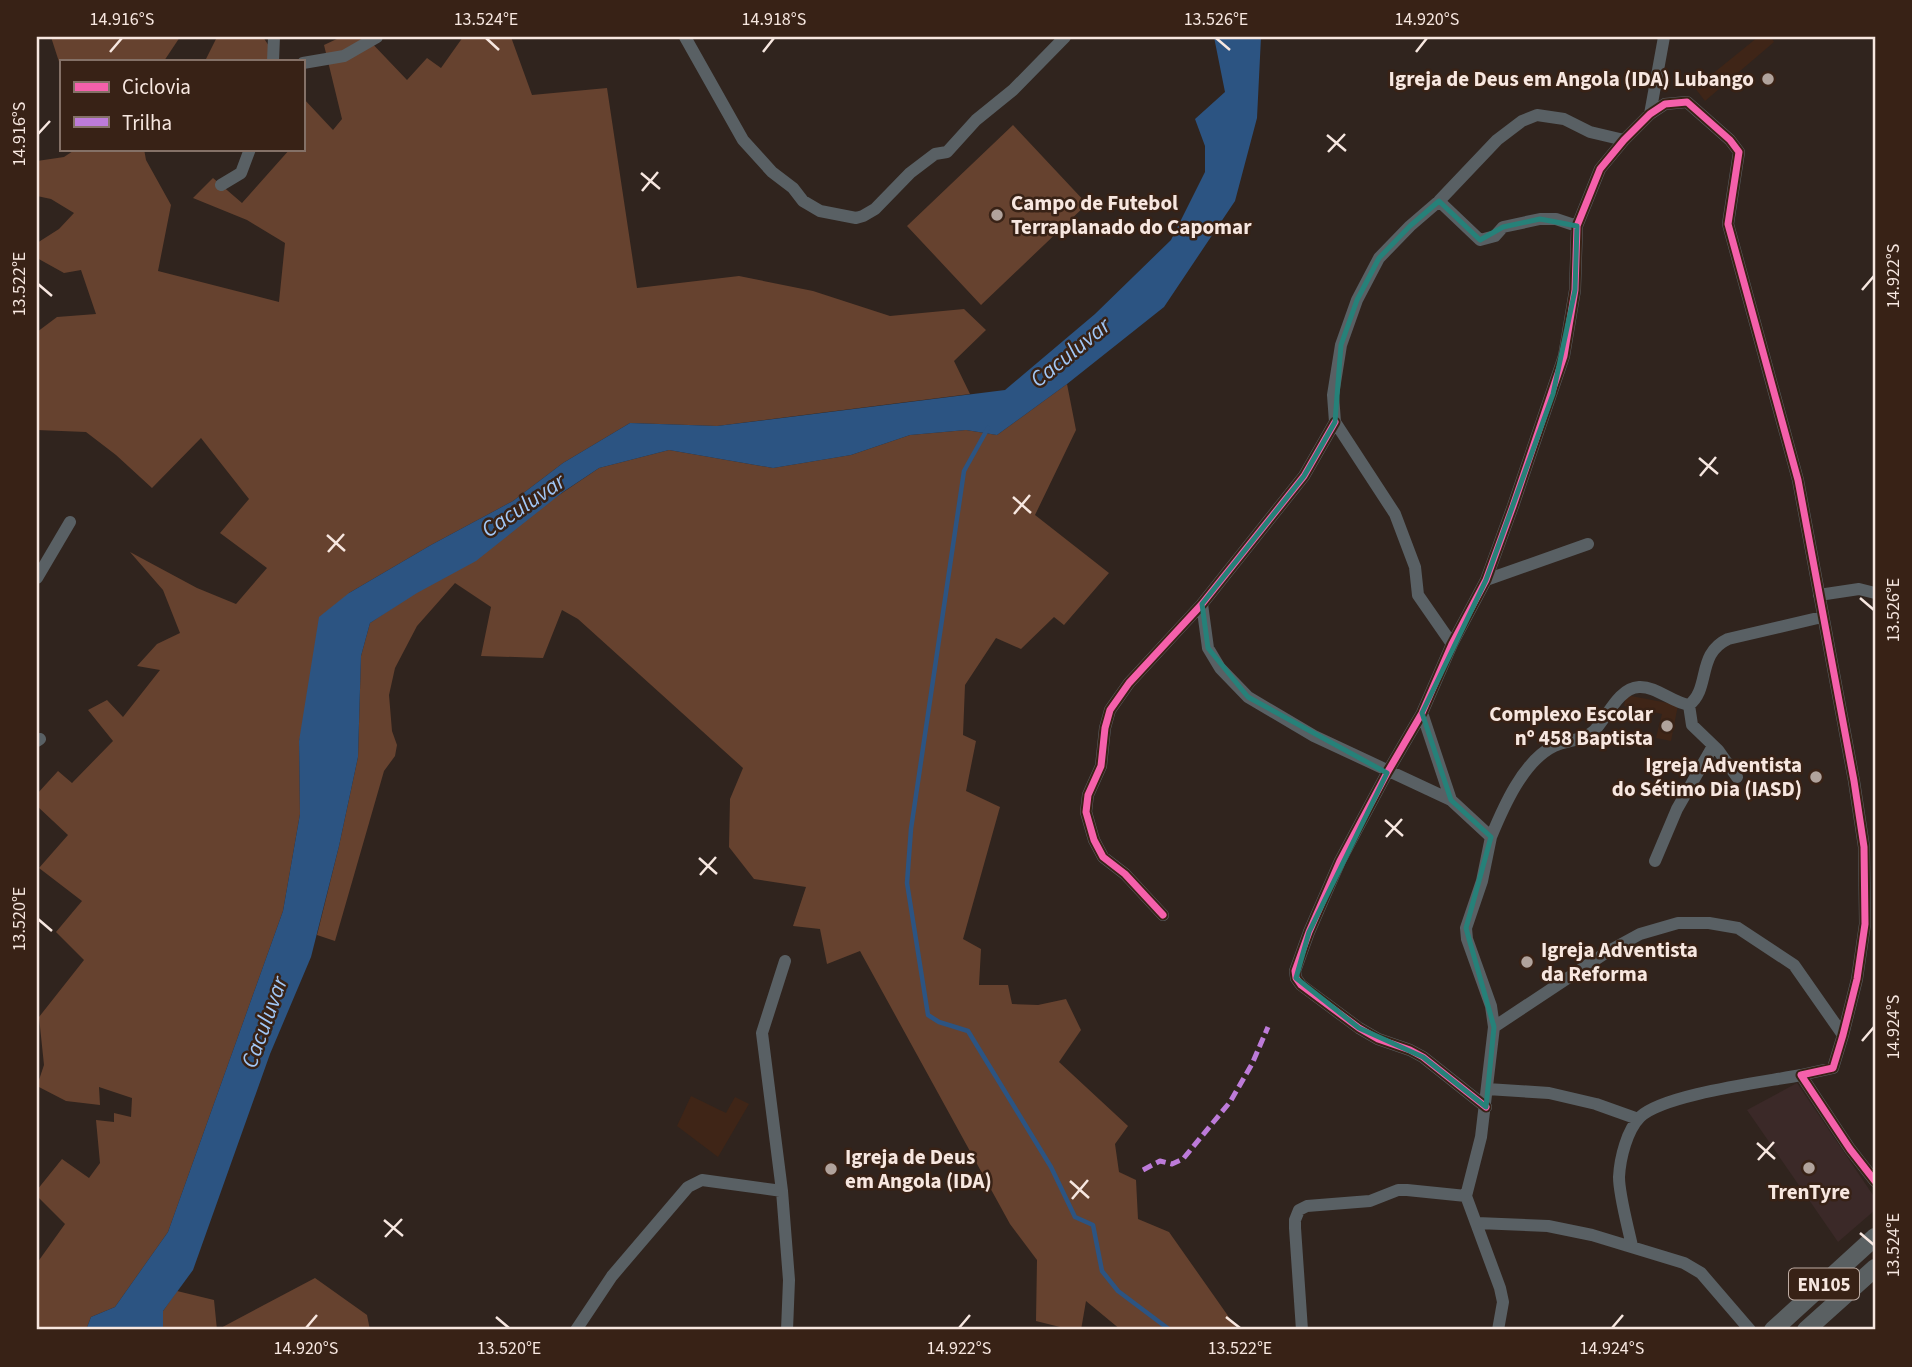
<svg xmlns="http://www.w3.org/2000/svg" width="1912" height="1367" font-family="'Source Sans 3',sans-serif">
<style>
.built{fill:#3f2517}
.industrial{fill:#3b2928}
.green{fill:#66422f}
.water{fill:#2c5482}
.lines{fill:none;stroke-linecap:round;stroke-linejoin:round}
.stream{stroke:#2c5482;stroke-width:4.5}
.minor{stroke:#596064;stroke-width:12}
.primary{stroke:#5a6062;stroke-width:18}
.quiet{stroke:#bd7bd9;stroke-width:5;stroke-dasharray:10 5;stroke-linecap:butt}
.cycleway-casing{stroke:#382216;stroke-width:11}
.cycleway{stroke:#f560ab;stroke-width:7}
.marked{fill:none;stroke:#268179;stroke-width:5;stroke-linejoin:round}
.ticks{fill:none;stroke:#f7e7e0;stroke-width:2.5}
.poi-dot{fill:#b1a39c;stroke:#382216;stroke-width:2.5}
.labels{text-anchor:middle;stroke-width:5;stroke-linejoin:round;paint-order:stroke}
.shield{fill:#382216;stroke:#beaca3;stroke-width:2}
.shield-label{font-size:19px;font-weight:bold;fill:#f7e7e0}
.poi-label{font-size:21px;font-weight:bold;fill:#f7e7e0;stroke:#382216;text-anchor:end}
.water-label{font-size:23px;font-style:italic;fill:#a1c7f6;stroke:#382216}
.neatline{fill:none;stroke:#f7e7e0;stroke-width:2.5}
.ticks-label{font-size:18px;text-anchor:middle;fill:#f7e7e0}
</style>
<rect width="100%" height="100%" fill="#30241e"/>
<path class="built" d="M1758,37H1771L1774,42L1705,101L1695,88Z
M1626,695L1678,705L1671,741L1656,738L1662,714L1624,706Z
M691,1096L726,1113L735,1097L749,1104L718,1157L677,1126Z"/>
<path class="industrial" d="M1797,1083L1875,1198V1210L1838,1242L1747,1110Z"/>
<path class="green" d="M51,37H180L164,61H61V68Z
M217,37H263L279,61H205Z
M341,37H366L407,80L427,58L441,68L463,37H511L532,95L607,88L637,288L739,276L813,291L890,316L964,309L986,330L954,361L970,394L717,426L630,423L563,463L513,501L431,545L349,593L299,741L300,814L283,911L168,1232L115,1307L91,1317L86,1330H37V1263L65,1224L37,1196V1190L62,1159L89,1178L100,1163L96,1120L114,1122V1113L131,1117L132,1098L99,1087L100,1105L66,1101L37,1086L44,1065L39,1017L84,960L56,932L82,901L39,868L68,835L37,806V794L58,771L72,783L113,741L88,710L107,700L123,717L160,670L137,666L157,644L180,633L163,590L130,552L197,588L236,604L267,568L220,533L249,499L201,438L152,488L116,455L86,432L37,430V332L57,317L96,314L81,270L64,273L37,258V243L59,229L74,213L51,199L37,196V161L64,157L76,149H144L146,160L171,205L158,271L279,302L285,243L247,220L193,198L213,178L242,203L290,149H303V98L333,130L342,119L324,45Z
M1013,125L1087,204L981,305L907,226Z
M1067,384L1076,430L1035,515L1109,573L1064,625L1054,617L1021,649L996,638L965,685L963,735L976,741L966,791L1000,807L963,939L981,949L979,985H1008L1012,1004L1038,1005L1066,999L1081,1030L1059,1062L1128,1126L1115,1144L1119,1172L1136,1180L1138,1219L1169,1232L1238,1330H1121L1086,1301L1081,1330H1072L1036,1321L1037,1260L1010,1224L860,951L827,964L820,929L793,926L806,887L754,879L729,847L730,799L743,768L578,619L562,610L543,658L481,656L491,607L455,583L417,626L395,668L389,695L392,731L397,745L395,756L384,771L335,941L317,935L339,846L358,757L361,656L370,623L599,468L669,450L773,468L851,455L910,435L966,430L997,435Z
M315,1278L367,1315L370,1330H163V1311L177,1291L214,1300L217,1330Z"/>
<path class="water" d="M1214,37H1261L1257,118L1235,201L1164,307L1067,384L997,435L966,430L910,435L851,455L773,468L669,450L599,468L563,492L476,561L417,593L370,623L361,656L358,757L339,846L311,957L270,1054L193,1270L163,1311V1330H86L91,1317L115,1307L168,1232L283,911L300,814L299,741L319,617L349,593L431,545L513,501L563,463L630,423L717,426L1005,390L1095,314L1171,240L1205,172V146L1195,119L1225,92Z"/>
<g class="lines">
<path class="stream" d="M988,428L964,471L911,829L907,883L928,1015L939,1022L968,1031L1051,1167L1075,1217L1093,1225L1102,1271L1118,1291L1170,1330"/>
<path class="minor" d="M685,37L743,140L772,172L793,188L803,201L820,211L856,218L863,216L875,209L910,173L935,154L947,152L976,120L1013,90L1065,37
M273,61L274,37
M303,63L344,56L377,37
M1650,114L1664,37
M221,185L241,173L250,149
M1439,201L1480,240L1495,236L1503,227L1540,219H1556L1577,226
M37,578L70,522
M1486,580L1588,544
M1819,595L1859,589L1875,593
M1202,604L1208,648L1220,668L1248,697L1314,736L1451,800L1491,837L1482,881L1466,928L1467,939L1491,1006L1494,1027L1481,1137L1466,1196L1500,1288L1503,1302L1498,1330
M1452,644L1418,595L1415,567L1395,514L1335,422L1333,395L1341,345L1357,300L1379,258L1410,226L1439,201L1497,140L1522,121L1537,115L1564,119L1590,132L1624,140
M1689,705L1692,725L1718,750L1737,777
M1422,713L1451,800
M37,741L40,739
M1491,837C1503,808 1523,761 1554,746C1567,740 1583,741 1594,731C1607,718 1618,688 1639,687C1656,686 1673,703 1689,705C1711,688 1696,654 1728,639L1822,617
M1655,861L1677,809L1713,746
M1163,915L1125,874L1103,857L1094,840L1086,812L1088,795L1101,766L1105,728L1110,710L1129,683L1202,604L1304,476L1335,422
M785,961L762,1033L782,1191L789,1280L787,1330
M1494,1027L1607,952L1640,934L1678,923H1709L1738,928L1794,965L1843,1035
M1487,1089L1549,1093L1596,1104L1638,1119
M1486,1107L1423,1057L1410,1050L1378,1039L1359,1028L1301,985L1296,978L1295,971L1309,932L1340,861L1387,773L1422,713L1452,644L1486,580L1513,506L1564,356L1575,290L1577,226L1600,169L1624,140L1650,114L1665,104L1687,102L1730,140L1739,152L1728,224L1798,480L1854,781L1864,847L1865,924L1857,979L1843,1035L1833,1068L1801,1075L1850,1149L1875,1181
M1477,1223L1548,1226L1592,1235L1684,1263L1701,1273L1750,1330
M1632,1246C1628,1227 1619,1195 1619,1177C1620,1158 1627,1130 1640,1117C1664,1094 1765,1082 1801,1075
M576,1330L612,1276L688,1187L702,1180L782,1191
M1302,1330L1295,1228V1220L1299,1210L1307,1206L1370,1201L1398,1190H1407L1466,1196"/>
<path class="primary" d="M1773,1330L1875,1237
M1806,1330L1875,1268"/>
<path class="quiet" d="M1143,1170L1160,1161L1172,1164L1183,1159L1230,1102L1252,1064L1268,1027"/>
<defs>
<path id="cycleway" d="M1163,915L1125,874L1103,857L1094,840L1086,812L1088,795L1101,766L1105,728L1110,710L1129,683L1202,604L1304,476L1335,422
M1486,1107L1423,1057L1410,1050L1378,1039L1359,1028L1301,985L1296,978L1295,971L1309,932L1340,861L1387,773L1422,713L1452,644L1486,580L1513,506L1564,356L1575,290L1577,226L1600,169L1624,140L1650,114L1665,104L1687,102L1730,140L1739,152L1728,224L1798,480L1854,781L1864,847L1865,924L1857,979L1843,1035L1833,1068L1801,1075L1850,1149L1875,1181"/>
</defs>
<use href="#cycleway" class="cycleway-casing"/>
<use href="#cycleway" class="cycleway"/>
</g>
<path class="marked" d="M1439,201L1480,240L1503,227L1540,219L1577,226L1575,290L1553,394L1486,580L1422,713L1451,800L1491,837L1466,928L1494,1027L1486,1107L1423,1057L1359,1028L1296,978L1309,932L1387,773L1248,697L1208,648L1202,604L1304,476L1335,422L1341,345L1357,300L1379,258L1410,226Z"/>
<path class="ticks" d="M486,38L499,50M1216,38L1230,50M110,52L122,38M763,52L774,38M1416,52L1427,38M38,134L50,121M1327,135L1346,151M1328,152L1345,134M641,173L660,189M642,191L658,172M38,284L52,296M1862,290L1874,276M1699,458L1718,474M1700,476L1716,457M1013,497L1031,513M1014,514L1030,495M327,535L345,551M328,552L344,534M1860,598L1874,610M1385,820L1403,836M1386,837L1402,819M699,858L717,874M700,875L716,857M38,919L52,931M1862,1041L1874,1027M1757,1143L1775,1159M1758,1160L1774,1142M1070,1181L1089,1198M1072,1199L1088,1180M384,1220L403,1236M1860,1233L1874,1245M385,1237L402,1219M496,1317L509,1328M1226,1317L1240,1328M306,1328L317,1315M959,1328L970,1315M1612,1328L1623,1315"/>
<g class="poi-dot">
<circle cx="1768" cy="79" r="7"/>
<circle cx="997" cy="215" r="7"/>
<circle cx="1667" cy="726" r="7"/>
<circle cx="1816" cy="777" r="7"/>
<circle cx="1527" cy="962" r="7"/>
<circle cx="1809" cy="1168" r="7"/>
<circle cx="831" cy="1169" r="7"/>
</g>
<g class="labels">
<rect class="shield" x="1789" y="1268.5" width="70" height="31" rx="5"/>
<g class="shield-label">
<text x="1824" y="1291">EN105</text>
</g>
<g class="poi-label">
<text x="1754" y="86">Igreja de Deus em Angola (IDA) Lubango</text>
<text x="1011" y="210" text-anchor="start">Campo de Futebol<tspan x="1011" dy="24">Terraplanado do Capomar</tspan></text>
<text x="1653" y="721">Complexo Escolar<tspan x="1653" dy="24">nº 458 Baptista</tspan></text>
<text x="1802" y="772">Igreja Adventista<tspan x="1802" dy="24">do Sétimo Dia (IASD)</tspan></text>
<text x="1541" y="957" text-anchor="start">Igreja Adventista<tspan x="1541" dy="24">da Reforma</tspan></text>
<text x="845" y="1164" text-anchor="start">Igreja de Deus<tspan x="845" dy="24">em Angola (IDA)</tspan></text>
<text x="1809" y="1199" text-anchor="middle">TrenTyre</text>
</g>
<g class="water-label">
<text transform="translate(1070 352) rotate(-39)" y="8">Caculuvar</text>
<text transform="translate(523 505) rotate(-34)" y="8">Caculuvar</text>
<text transform="translate(264 1022) rotate(-70)" y="8">Caculuvar</text>
</g>
</g>
<rect width="1912" height="1367" fill="none" stroke="#382216" stroke-width="77"/>
<rect x="60" y="60" width="245" height="91" fill="#382216" stroke="#847167" stroke-width="2"/>
<rect x="74" y="82" width="35" height="10" fill="#f560ab" stroke="#847167" stroke-width="2"/>
<text x="122" y="94" font-size="21" fill="#f7e7e0">Ciclovia</text>
<rect x="74" y="117" width="35" height="10" fill="#bd7bd9" stroke="#847167" stroke-width="2"/>
<text x="122" y="130" font-size="21" fill="#f7e7e0">Trilha</text>
<rect x="38" y="38" width="1836" height="1290" class="neatline"/>
<g class="ticks-label">
<text x="122" y="25">14.916°S</text>
<text x="486" y="25">13.524°E</text>
<text x="774" y="25">14.918°S</text>
<text x="1216" y="25">13.526°E</text>
<text x="1427" y="25">14.920°S</text>
<text transform="translate(19 134) rotate(-90)" y="6">14.916°S</text>
<text transform="translate(1893 276) rotate(-90)" y="6">14.922°S</text>
<text transform="translate(19 284) rotate(-90)" y="6">13.522°E</text>
<text transform="translate(1893 610) rotate(-90)" y="6">13.526°E</text>
<text transform="translate(19 919) rotate(-90)" y="6">13.520°E</text>
<text transform="translate(1893 1027) rotate(-90)" y="6">14.924°S</text>
<text transform="translate(1893 1245) rotate(-90)" y="6">13.524°E</text>
<text x="306" y="1354">14.920°S</text>
<text x="509" y="1354">13.520°E</text>
<text x="959" y="1354">14.922°S</text>
<text x="1240" y="1354">13.522°E</text>
<text x="1612" y="1354">14.924°S</text>
</g>
</svg>
